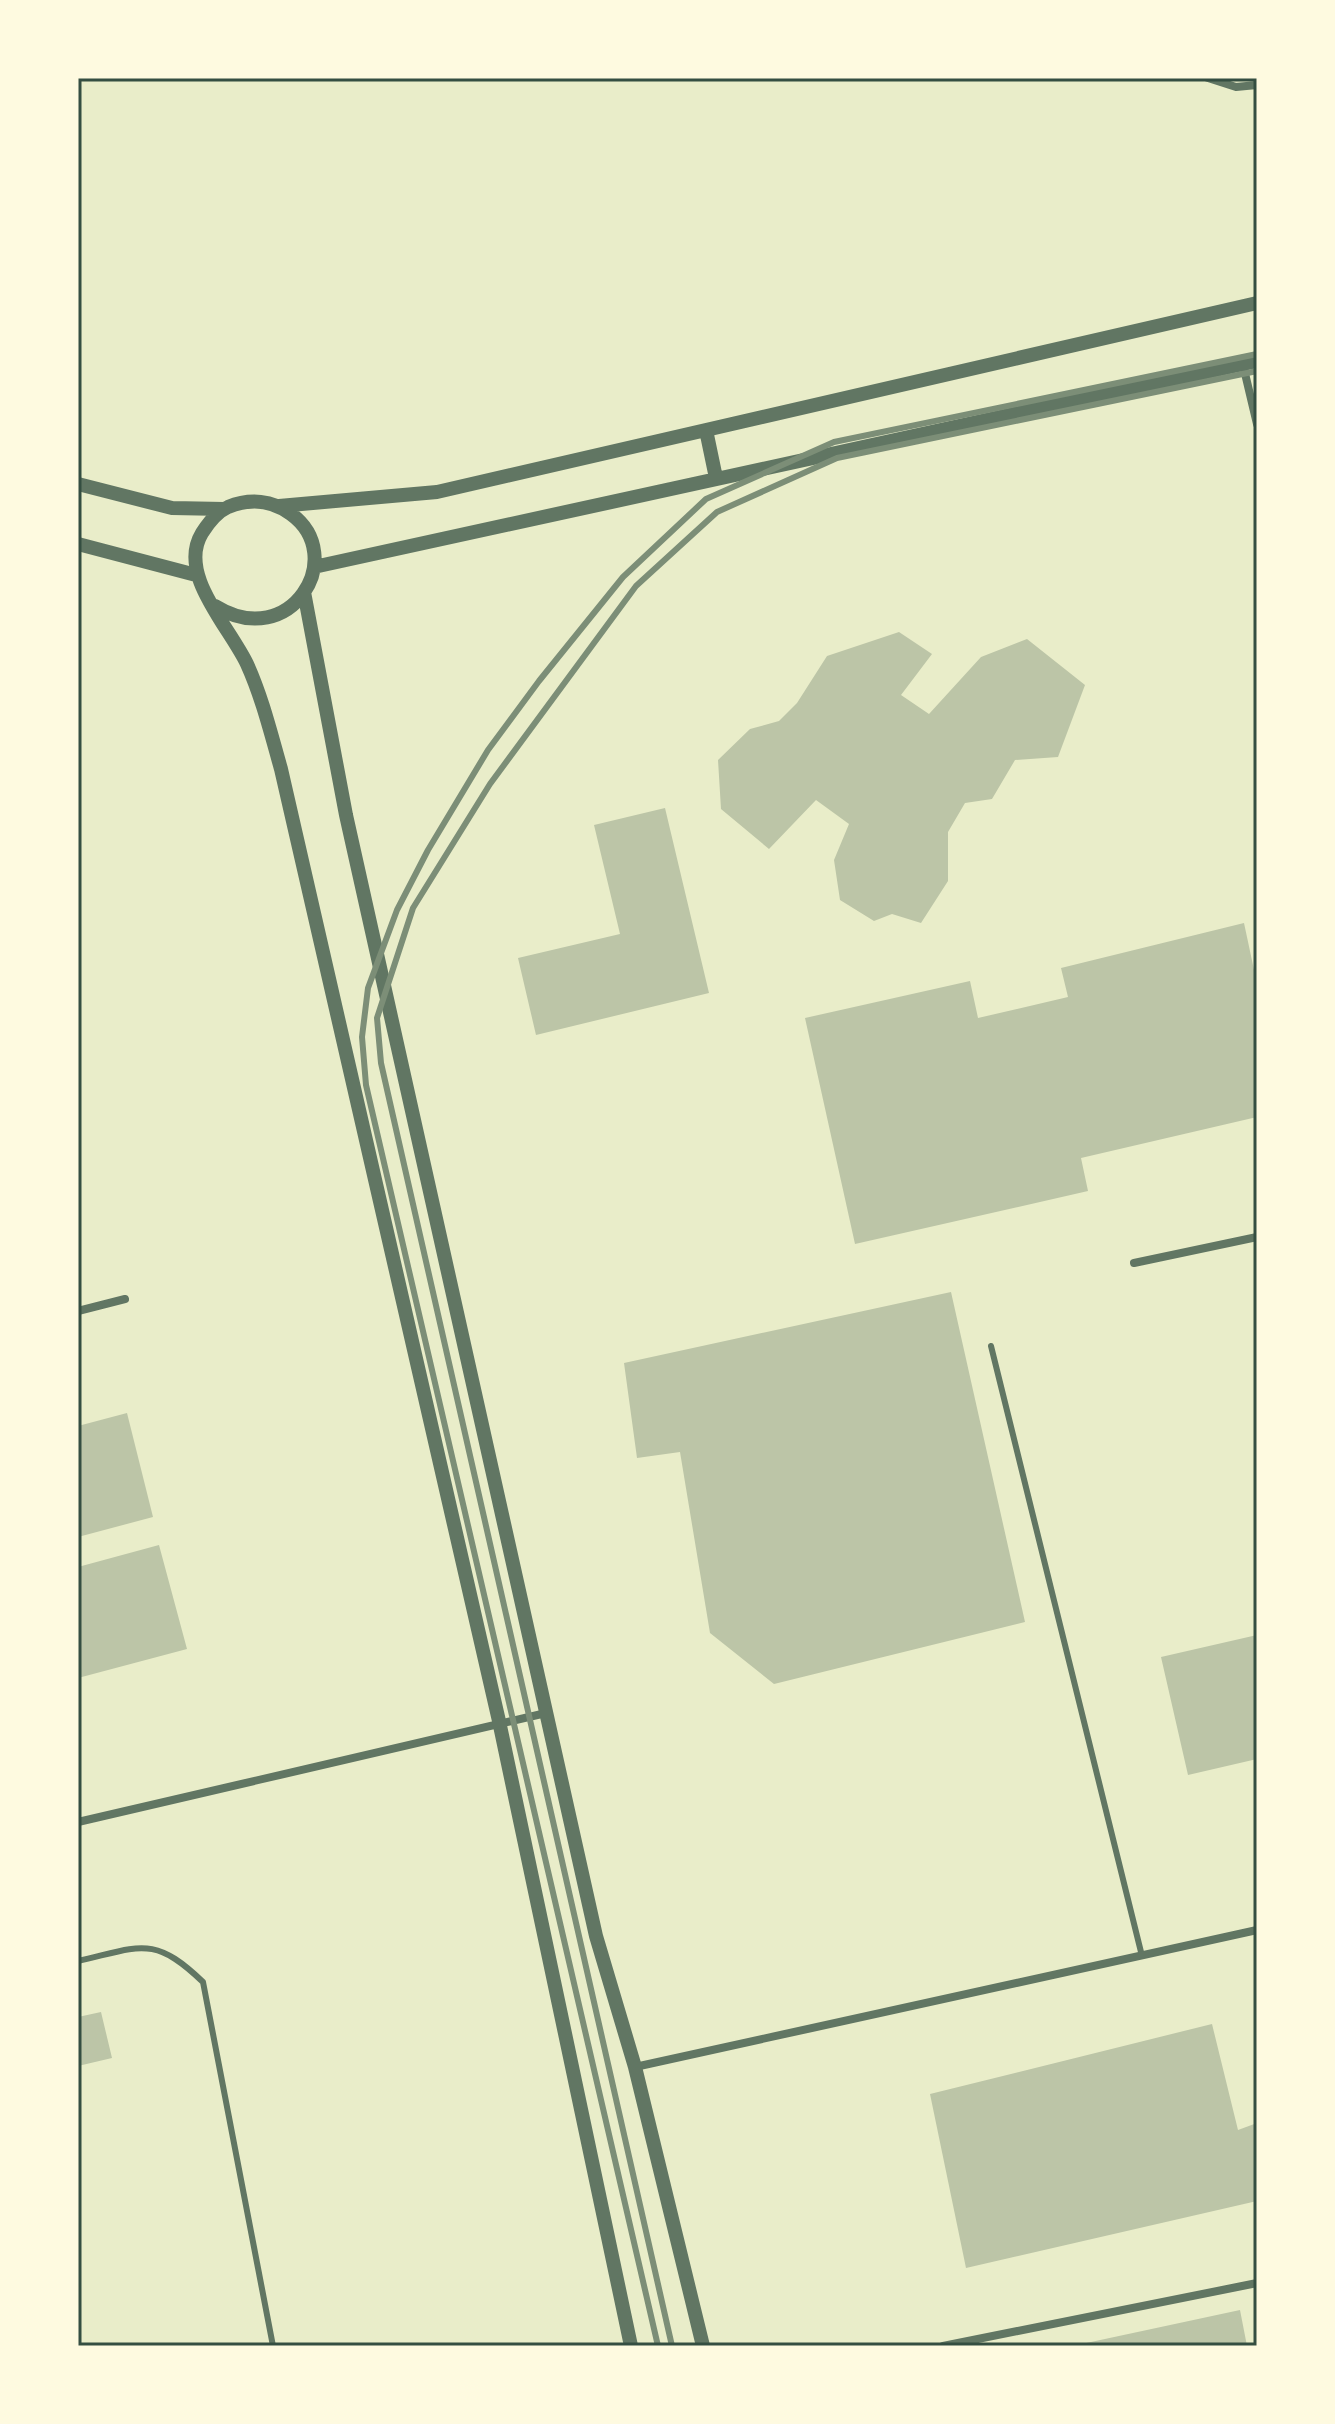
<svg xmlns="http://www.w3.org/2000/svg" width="1335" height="2424" font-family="Quicksand,sans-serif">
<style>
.building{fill:#bcc5a7}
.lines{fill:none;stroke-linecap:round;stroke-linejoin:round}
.service{stroke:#617663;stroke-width:6}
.minor{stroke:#617663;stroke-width:8}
.tertiary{stroke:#617663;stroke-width:14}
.rail{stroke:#7c8e77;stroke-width:6}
.neatline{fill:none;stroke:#344e41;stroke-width:3}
</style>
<rect width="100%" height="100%" fill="#e9edc9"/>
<path class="building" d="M899,632L932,654L901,695L929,714L981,657L1027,639L1085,685L1058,757L1015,760L992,799L965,803L948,832V881L921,923L892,914L874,921L840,900L834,860L849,824L816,800L769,849L721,809L718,760L750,729L779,721L797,703L827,656Z
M665,808L709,993L536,1035L518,958L620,934L594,825Z
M1244,923L1257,984V1117L1081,1158L1088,1191L855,1244L805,1018L970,981L978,1018L1068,997L1061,968Z
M951,1292L1025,1622L774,1684L710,1633L680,1452L637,1458L624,1363Z
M127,1413L153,1517L78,1537V1426Z
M159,1545L187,1649L78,1678V1567Z
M1257,1635V1759L1188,1775L1161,1657Z
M101,2012L112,2058L78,2066V2017Z
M1212,2024L1238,2130L1257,2123V2201L966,2268L930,2094Z
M1240,2310L1247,2346H1077V2345Z"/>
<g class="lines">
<path class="service" d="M991,1346L1142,1956
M78,1961C140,1947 153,1934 203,1982L273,2346"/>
<path class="minor" d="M1208,78L1236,87L1257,85
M1243,365L1257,424
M1134,1263L1257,1237
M78,1311L125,1299
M78,1822L546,1713
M635,2067L1257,1930
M943,2346L1257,2283"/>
<path class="tertiary" d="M706,430L716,478
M78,484L172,508L224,509
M279,506L437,492L1257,303
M78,544L196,575
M314,567L1257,361
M304,592L346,815L596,1936L635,2067L703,2346
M215,606C291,653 349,556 291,514C272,500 250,498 228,507C217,512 209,522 202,533C177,574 229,626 247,664C262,697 271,734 281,769L499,1721L631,2346"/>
<path class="rail" d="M658,2346L366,1085L362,1037L368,988L397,910L428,850L488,750L539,681L623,577L706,499L834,442L1257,354
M672,2346L381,1063L377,1018L413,908L490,784L636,586L717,512L837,458L1257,371"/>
</g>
<rect width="1335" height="2424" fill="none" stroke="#fefae0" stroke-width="160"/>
<rect x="80" y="80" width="1175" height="2264" class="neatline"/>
</svg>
